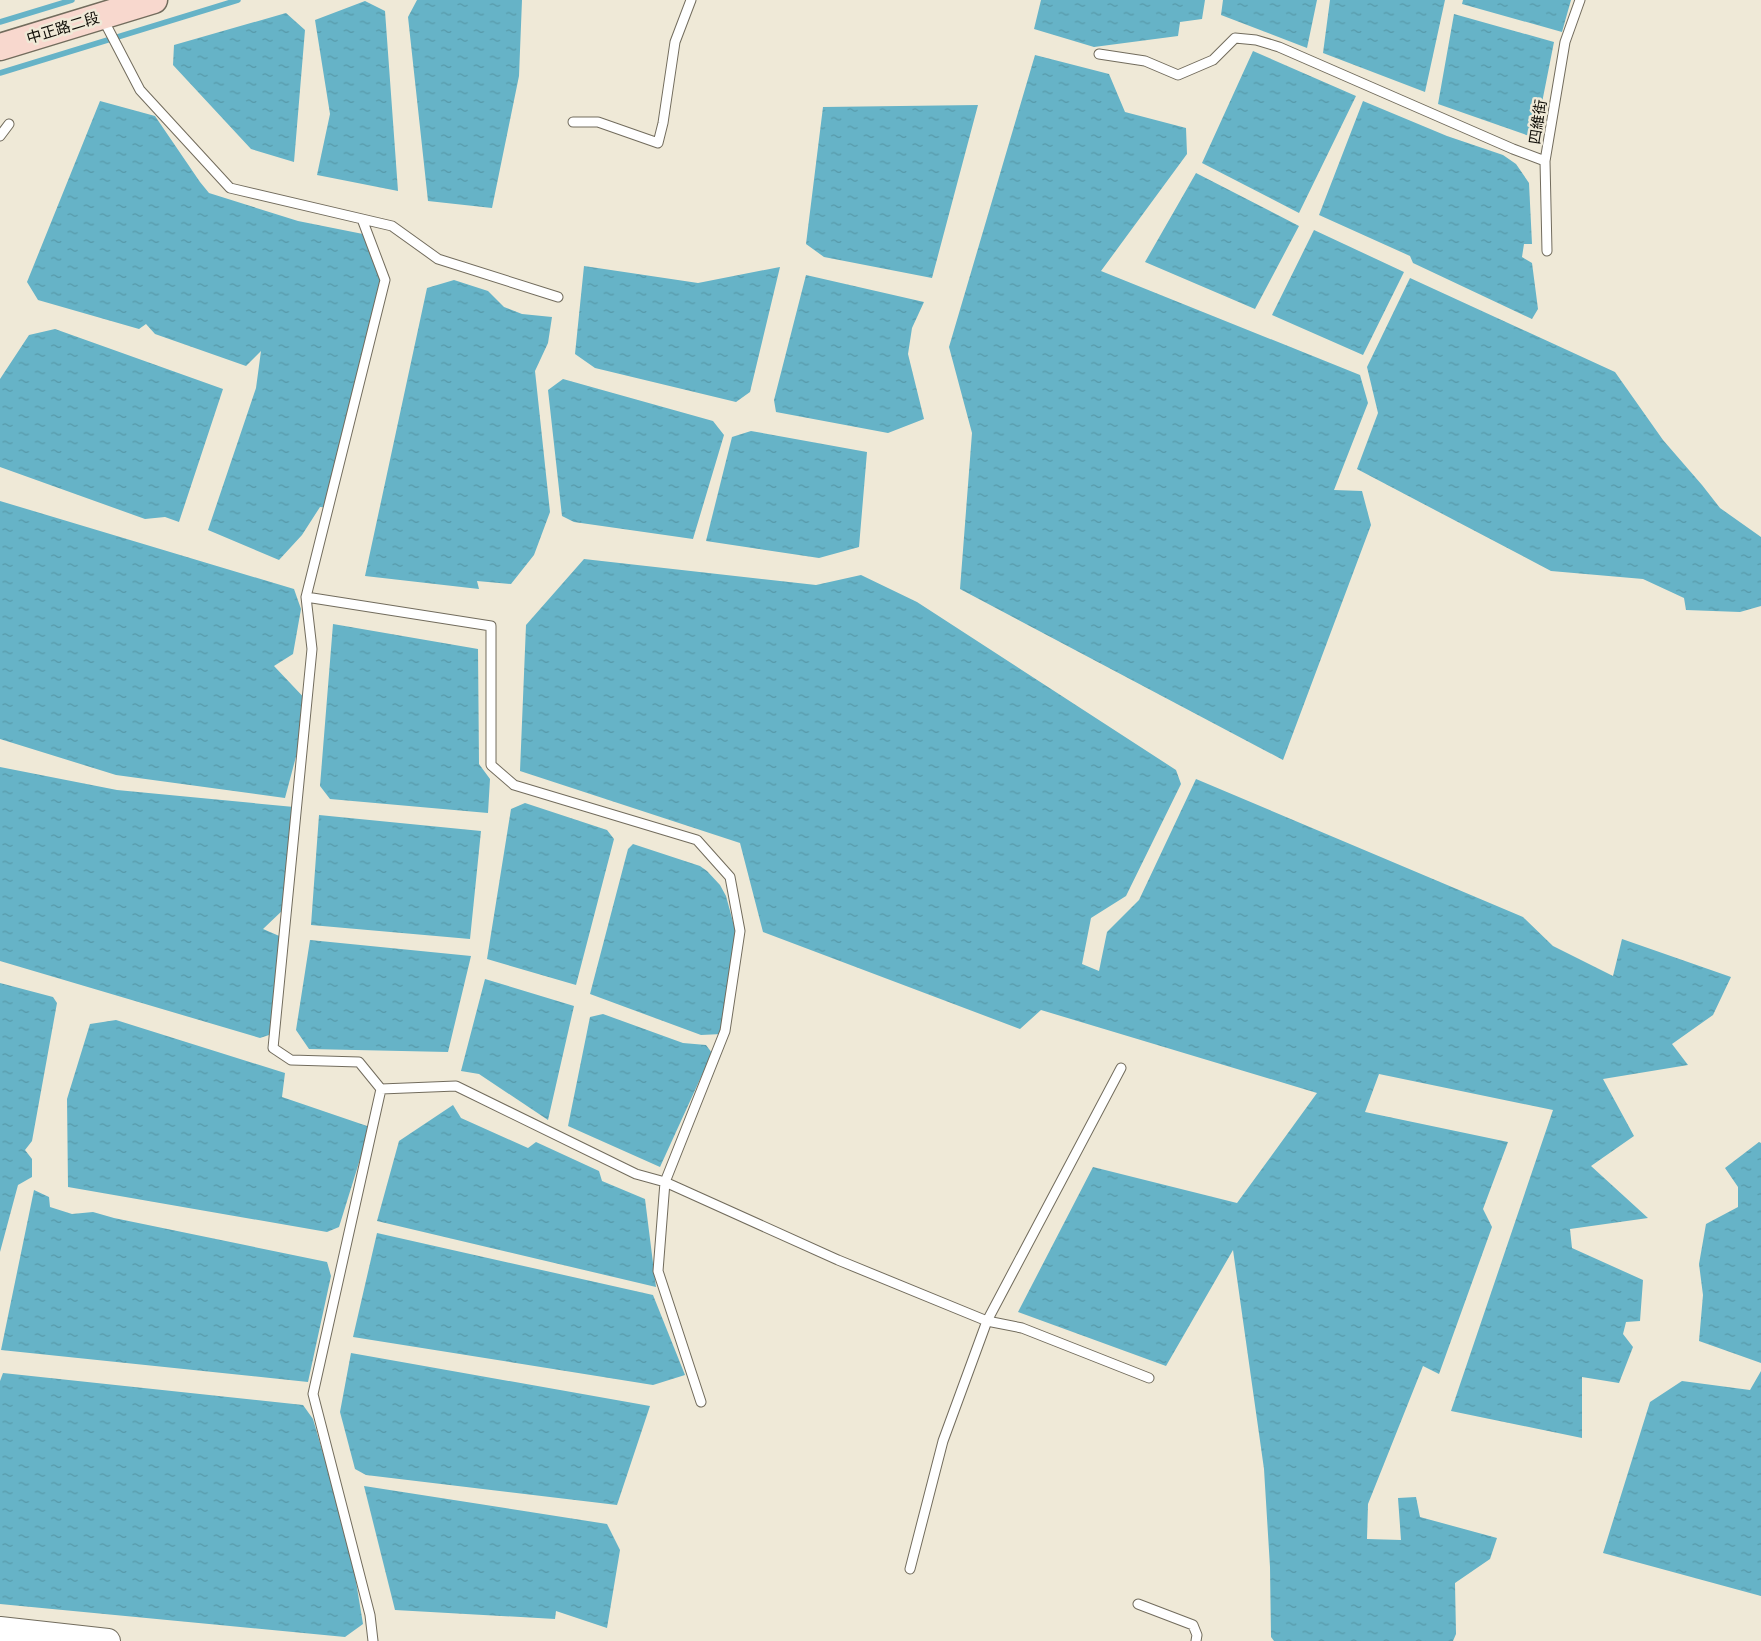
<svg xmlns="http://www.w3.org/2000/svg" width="1761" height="1641" font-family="'Asap Condensed','Noto Sans TC',sans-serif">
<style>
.water{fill:url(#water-ripples)}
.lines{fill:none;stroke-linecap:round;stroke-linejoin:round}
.stream{stroke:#66b3c7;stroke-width:5.5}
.service-casing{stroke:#726c5d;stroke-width:11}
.tertiary-casing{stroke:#726c5d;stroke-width:26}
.secondary-casing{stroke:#726c5d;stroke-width:29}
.service{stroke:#fff;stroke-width:9}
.tertiary{stroke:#fff;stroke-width:24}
.secondary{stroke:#f8d8ce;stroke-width:26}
.labels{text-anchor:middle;stroke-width:5;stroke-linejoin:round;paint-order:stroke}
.street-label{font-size:15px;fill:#0f0d07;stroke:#efe9d7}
</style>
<defs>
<pattern id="water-ripples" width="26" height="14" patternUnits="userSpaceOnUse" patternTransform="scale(1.25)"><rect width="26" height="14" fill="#66b3c7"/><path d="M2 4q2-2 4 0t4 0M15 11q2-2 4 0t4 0" fill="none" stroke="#5799a9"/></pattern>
</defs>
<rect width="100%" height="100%" fill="#efe9d7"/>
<path class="water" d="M417,0H522L519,76L492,208L428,201L408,17Z
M1041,0H1205L1202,19L1180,22L1178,36L1094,47L1034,29Z
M1223,0H1317L1307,48L1221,15Z
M1330,0H1445L1425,92L1323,53Z
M1463,0H1571L1562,32L1462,4Z
M365,1L385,11L398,191L317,175L330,114L315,20Z
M286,13L305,30L294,162L251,149L173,65L174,45Z
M1454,14L1554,42L1535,138L1438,104Z
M1253,51L1356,96L1299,213L1202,163Z
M1035,55L1109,74L1125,112L1186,128L1187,154L1101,271L1360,375L1368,403L1334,490L1362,491L1371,525L1283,760L960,589L972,433L949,347Z
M100,101L155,116L200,182L209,193L298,221L368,235L385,278L333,508L320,507L302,535L279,560L208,530L256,388L261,351L246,366L155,334L146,324L139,329L38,300L27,282Z
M1363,101L1447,136L1503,155L1516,164L1529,183L1532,244H1524L1522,257L1532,263L1538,309L1532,319L1413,263L1410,256L1319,215Z
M978,105L932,278L824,257L806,244L823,107Z
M1196,173L1299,226L1255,309L1145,262Z
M1314,230L1404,272L1363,355L1272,315Z
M584,266L698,283L780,267L750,392L736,402L595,368L575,354Z
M806,275L924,302L912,328L908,354L924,419L888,433L776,412L774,400Z
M1410,278L1615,372L1663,440L1702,485L1720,508L1761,537V606L1740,612L1686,610L1684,598L1643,579L1551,571L1357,469L1378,413L1367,367Z
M454,280L488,291L504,307L522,314L552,317L548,343L535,371L550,512L534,555L511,584L477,581L479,589L365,576L427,288Z
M55,329L223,389L179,522L165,517L145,519L0,467V379L29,335Z
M563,379L713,421L724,435L693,539L574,522L562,516L548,390Z
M751,431L867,452L859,547L819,558L706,541L732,437Z
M0,501L294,589L301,609L293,654L274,666L310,704L285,798L116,775L0,739Z
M584,559L816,585L861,575L917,602L1176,770L1181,784L1126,896L1091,918L1082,964L1099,971L1107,932L1139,900L1196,779L1523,917L1553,946L1613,976L1622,939L1731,977L1713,1015L1672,1044L1688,1065L1603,1079L1634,1136L1591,1166L1648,1218L1570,1229L1572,1248L1643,1280L1640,1321L1626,1322L1623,1334L1633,1347L1619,1383L1582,1377V1438L1451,1411L1553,1110L1379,1074L1365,1112L1508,1142L1483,1209L1492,1227L1439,1374L1423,1366L1368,1504L1367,1539L1401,1540L1398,1498L1416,1497L1420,1517L1497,1538L1490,1559L1455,1583L1456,1634L1453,1641H1274L1271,1637L1270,1567L1264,1469L1233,1250L1166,1366L1018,1312L1093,1167L1237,1203L1317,1093L1041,1010L1020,1029L763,932L740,843L520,771L526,625Z
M333,624L478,649L479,764L490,779L488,813L330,799L320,786Z
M0,767L117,790L294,807L284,909L263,929L284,938L272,1034L260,1038L0,961Z
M525,803L607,830L614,839L576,985L487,959L511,809Z
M319,815L481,831L470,939L311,925Z
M633,844L700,866L707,871L720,885L726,896L736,933L722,1034L701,1035L590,994L628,849Z
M310,940L471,956L448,1052L309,1049L296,1030Z
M485,979L574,1006L548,1120L479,1074L461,1071Z
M0,983L53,997L57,1003L32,1141L25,1150L32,1159V1177L18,1185L0,1252Z
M603,1014L683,1043L706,1045L712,1053L660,1167L568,1126L590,1017Z
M116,1020L285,1073L282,1097L370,1127L339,1227L327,1232L68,1187L67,1099L90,1024Z
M453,1105L461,1118L528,1148L536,1142L599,1171L602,1181L645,1199L656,1287L377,1221L399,1141Z
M1759,1142L1761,1143V1363L1699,1341L1703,1295L1699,1264L1706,1224L1738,1207V1187L1725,1168Z
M34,1190L49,1197L50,1207L72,1214L93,1212L114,1218L327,1262L331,1276L308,1382L1,1350Z
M377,1233L653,1295L685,1375L653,1385L353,1337Z
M351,1353L650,1406L617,1505L366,1475L355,1469L340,1412Z
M1761,1371V1596L1603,1553L1650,1402L1682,1381L1750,1390Z
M3,1373L303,1405L313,1419L350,1545L363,1624L345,1637L0,1604V1381Z
M364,1486L607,1524L620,1550L607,1628L556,1611L555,1619L395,1610Z"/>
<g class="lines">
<path class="stream" d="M0,22L72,0
M0,73L238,0"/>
<defs>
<path id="service" d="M103,19L140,90L230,188L392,226L438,259L558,297
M1099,54L1145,61L1178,75L1213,60L1235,38L1256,40L1279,47L1513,149L1545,161
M573,122H598L658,143L663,123L675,42L691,0
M0,136L9,124
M362,219L385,280L306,597L491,626V765L514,785L697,840L730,877L740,931L725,1031L665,1182L658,1271L701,1402
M1547,251L1545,161L1565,42L1580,0
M306,597L312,649L273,1048L291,1060L359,1062L381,1089
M910,1569L943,1441L987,1321L1121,1068
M1138,1604L1193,1625L1197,1635L1196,1641
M373,1641L370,1615L313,1394L381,1089L456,1086L636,1174L665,1182L838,1260L987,1321L1022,1328L1149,1378"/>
<path id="tertiary" d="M0,1629L108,1641"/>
<path id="secondary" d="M0,47L154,0"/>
</defs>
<use href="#service" class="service-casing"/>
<use href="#tertiary" class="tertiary-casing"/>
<use href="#secondary" class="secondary-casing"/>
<use href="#service" class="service"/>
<use href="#tertiary" class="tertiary"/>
<use href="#secondary" class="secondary"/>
</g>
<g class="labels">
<g class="street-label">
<text transform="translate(63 28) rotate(-17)" y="5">中正路二段</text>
<text transform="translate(1538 122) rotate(-81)" y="5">四維街</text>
</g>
</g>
</svg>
